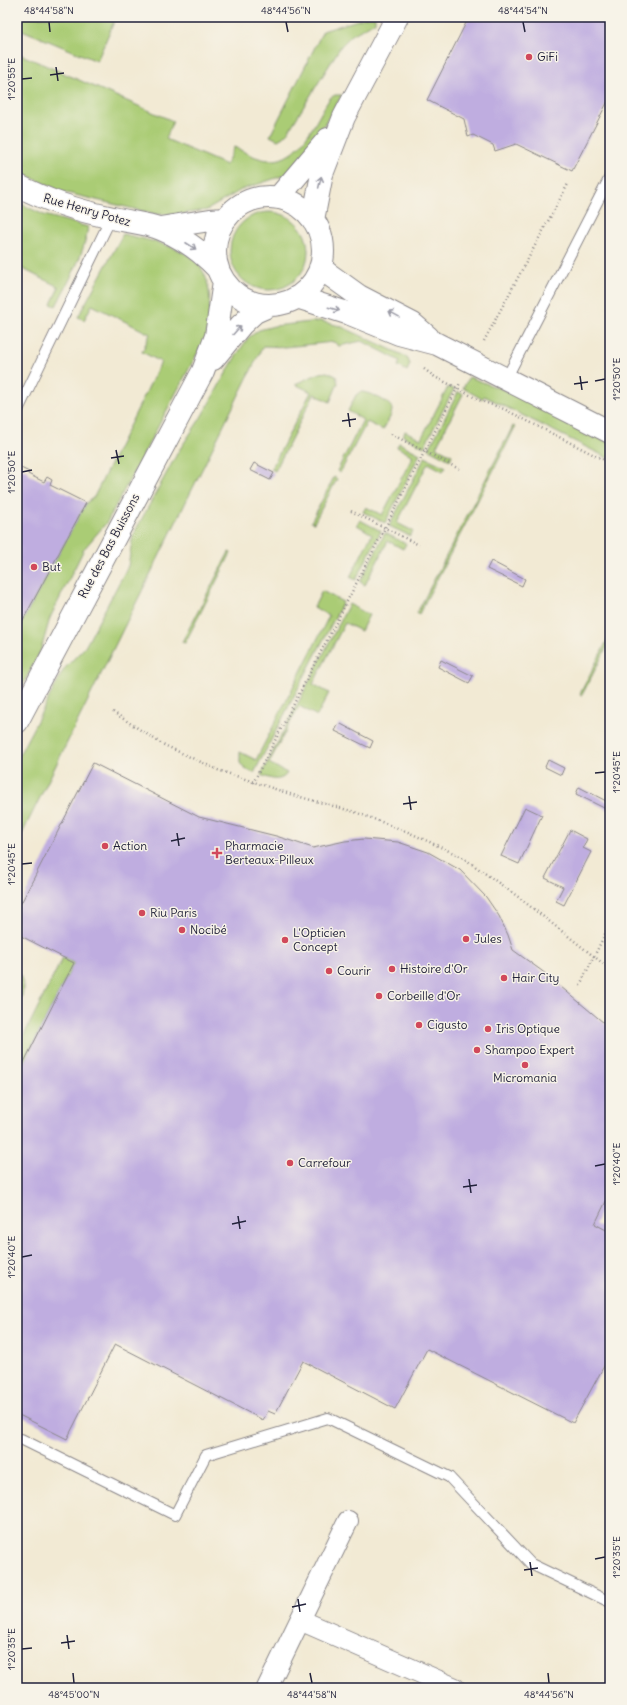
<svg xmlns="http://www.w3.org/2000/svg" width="627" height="1705" font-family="Delius,sans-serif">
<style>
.green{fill:#aacc75;stroke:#667758}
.building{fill:#bfade0}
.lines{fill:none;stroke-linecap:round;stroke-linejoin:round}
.service-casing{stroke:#8a8688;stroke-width:12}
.minor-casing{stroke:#8a8688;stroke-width:22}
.tertiary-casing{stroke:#8a8688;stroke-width:24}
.path{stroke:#8a8688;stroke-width:2.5;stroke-dasharray:1 3;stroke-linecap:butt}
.service{stroke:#fff;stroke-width:10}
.minor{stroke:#fff;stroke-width:20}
.tertiary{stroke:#fff;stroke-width:22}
.oneway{stroke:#9c9ca7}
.ticks{fill:none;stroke:#22223b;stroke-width:1.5}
.poi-dot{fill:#d1495b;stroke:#f7f3e8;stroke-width:1.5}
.labels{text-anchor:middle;stroke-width:3;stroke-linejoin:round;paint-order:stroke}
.poi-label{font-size:12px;fill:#22223b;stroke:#f7f3e8;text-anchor:start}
.street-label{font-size:12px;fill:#22223b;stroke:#f7f3e8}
.neatline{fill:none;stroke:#22223b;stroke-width:1.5}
.ticks-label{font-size:10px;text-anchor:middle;fill:#22223b}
</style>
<rect width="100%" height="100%" fill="#f7f3e8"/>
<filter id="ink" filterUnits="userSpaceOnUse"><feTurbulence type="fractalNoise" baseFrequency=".025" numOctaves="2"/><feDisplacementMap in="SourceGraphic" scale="8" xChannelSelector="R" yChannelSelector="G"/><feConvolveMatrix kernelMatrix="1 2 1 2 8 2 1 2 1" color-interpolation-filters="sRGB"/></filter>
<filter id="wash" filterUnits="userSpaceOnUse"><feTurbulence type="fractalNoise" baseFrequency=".012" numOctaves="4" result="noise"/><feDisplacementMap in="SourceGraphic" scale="16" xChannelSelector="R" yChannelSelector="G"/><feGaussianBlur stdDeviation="0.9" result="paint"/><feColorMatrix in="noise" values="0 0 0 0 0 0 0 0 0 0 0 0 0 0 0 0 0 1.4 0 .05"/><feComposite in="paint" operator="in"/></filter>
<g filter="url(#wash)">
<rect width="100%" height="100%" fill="#f2ead4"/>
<path class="green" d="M17,17H116L97,61L17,28Z
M367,17H375V22L352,35L341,46L288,132L283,137L278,140L270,136L323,31Z
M17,53L173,121L166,139L226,165L234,147C245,152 258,160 270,160C300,162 316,119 330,98L335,95H342L314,142L285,175L241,190L207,210L174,215L155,214L63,192L17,171Z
M17,202L44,215L88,227C84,256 69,280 56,306L51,304L59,287L17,266Z
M230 251a39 39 0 1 1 78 0a39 39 0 1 1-78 0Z
M123,234C193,250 220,258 206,337L107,522L84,549L50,618L41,650L17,696V631L86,503L94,497L161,362L142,352L150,334L92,305L84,320L78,317Z
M320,321L340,326L407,357L410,364L407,371L398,366L400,361L362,341L339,346L334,342L285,347L263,346L17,844V759L64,669L85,647L128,566L133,535L178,452L200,419L236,356L248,338L259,330L274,326Z
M327,372L336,376L338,383L330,402L314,394L275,471L271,469L311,392L295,384L320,373Z
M469,377L504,390L610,443V459L484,396L482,399L463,388Z
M448,387L454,389L424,447L403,436L405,431L421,439Z
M360,392C367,391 391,402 392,409C392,416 386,424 383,430L367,422L340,473L337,471L363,420L348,411L356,395Z
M458,392L463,394L436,447L452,455L450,460L429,449Z
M513,426L515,427L507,444L419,614L417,613Z
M399,443L420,454L385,523L363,512L366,507L382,515L413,456L397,447Z
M425,457L446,467L443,471L428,463L397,523L413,531L410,536L389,526Z
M334,477L337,479L314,523L311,522Z
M360,520L381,531L356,580L350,577L372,534L357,525Z
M385,533L406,544L403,549L388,541L365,585L360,582Z
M229,552L231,553L185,643L182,642Z
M322,591L343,602L254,773L245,769L240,763V752L256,760L329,616L314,607Z
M349,604L369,615L361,631L345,623L313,684L329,693L317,716L299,706L269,763L287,773C281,783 270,779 261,775Z
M610,635L609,643L582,695L580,694Z
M63,957L74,963L17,1076V1049Z
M17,970C26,982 24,995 17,1009Z"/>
<g id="blocks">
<path class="building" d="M469,17H610V97L572,171L516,144L495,151L493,145L473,135L468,137L464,119L427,100Z
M254,463L274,473L270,480L250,470Z
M17,466L29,472L28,474L44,482L47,477L52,480L50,485L86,503L17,631Z
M491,561L525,579L522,586L487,569Z
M441,660L473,676L469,683L438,667Z
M339,723L373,741L370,748L335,731Z
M548,760L564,768L561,775L545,767Z
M93,763L199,817L276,836L313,848L345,841L364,839L398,842L428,852L460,870L486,897L499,916L508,935L513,950L542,971L610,1028V1193L595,1224L610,1232V1355L573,1423L427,1349L395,1409L303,1361L275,1414L268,1411L263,1420L115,1344L67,1439L17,1414V1076L74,963L17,934V911Z
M579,787L610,803V811L576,794Z
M525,807L542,815L519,864L501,856Z
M570,830L587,839L583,848L591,852L564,905L556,901L563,887L545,878Z"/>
</g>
</g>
<g filter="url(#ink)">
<use href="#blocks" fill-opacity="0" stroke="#8a8688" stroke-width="1"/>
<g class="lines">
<defs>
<path id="service" d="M506,379L610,177
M17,412L111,218
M21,1439L175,1515L206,1455L328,1418L449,1477L531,1564L610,1602"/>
<path id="minor" d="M300,1620L455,1688
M267,1688L348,1521"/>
<path id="tertiary" d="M17,185C47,201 79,211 113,218C128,222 146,223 161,229C183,238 202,252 218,269
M215 251a54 54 0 1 1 108 0a54 54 0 1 1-108 0Z
M278,198L328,139
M313,220L322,174L344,117L397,17
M160,228L210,220L225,219
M320,268L359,296L413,324L428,337
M297,297L350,314L399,334L437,344L610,432
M213,359L241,325L255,312L271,305
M17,722L203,371L216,336L224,281"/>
</defs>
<use href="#service" class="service-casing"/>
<use href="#minor" class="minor-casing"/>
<use href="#tertiary" class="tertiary-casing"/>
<path class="path" d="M484,341L568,184
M424,369L435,377L457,388L481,401L504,409L610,463
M391,434L459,469
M351,511L419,545
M113,712L162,744L218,770L293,795L355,812L408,832L462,857L517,896L610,969
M253,783L460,383
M580,985L610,924"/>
<use href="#service" class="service"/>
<use href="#minor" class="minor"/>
<use href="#tertiary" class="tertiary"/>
</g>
<defs><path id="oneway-shaft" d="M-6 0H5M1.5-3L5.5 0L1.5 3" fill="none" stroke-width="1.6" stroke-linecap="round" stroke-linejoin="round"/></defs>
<g class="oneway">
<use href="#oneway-shaft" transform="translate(320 182) rotate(-77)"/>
<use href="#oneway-shaft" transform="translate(191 246) rotate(33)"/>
<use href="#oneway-shaft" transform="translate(334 309) rotate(17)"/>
<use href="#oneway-shaft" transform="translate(394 314) rotate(-151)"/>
<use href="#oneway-shaft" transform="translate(237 330) rotate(-48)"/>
</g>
</g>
<path class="ticks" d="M49,22L50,32M286,22L288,32M523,22L525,32M56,67L58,81M50,75L64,73M22,79L32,78M580,376L582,390M595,381L605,379M574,384L588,382M348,413L350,427M342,421L356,419M116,450L119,464M111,458L124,456M22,472L32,470M595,773L605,772M409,796L411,810M403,804L417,802M177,833L179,846M171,841L185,838M22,864L32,863M595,1166L605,1164M469,1179L471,1193M463,1187L477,1185M238,1216L240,1229M232,1224L246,1221M22,1257L32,1255M595,1559L605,1557M530,1562L532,1576M524,1570L538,1568M298,1599L300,1612M292,1607L306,1604M67,1635L69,1649M61,1643L75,1641M22,1649L32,1648M73,1673L74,1683M310,1673L312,1683M548,1673L549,1683"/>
<g class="poi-dot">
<circle cx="529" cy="57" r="4"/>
<circle cx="34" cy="567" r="4"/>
<circle cx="105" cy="846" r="4"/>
<path d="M215 847h4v4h4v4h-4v4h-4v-4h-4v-4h4z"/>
<circle cx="142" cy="913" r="4"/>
<circle cx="182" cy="930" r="4"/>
<circle cx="466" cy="939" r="4"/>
<circle cx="285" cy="940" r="4"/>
<circle cx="392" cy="969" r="4"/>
<circle cx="329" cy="971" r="4"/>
<circle cx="504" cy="978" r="4"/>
<circle cx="379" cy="996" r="4"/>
<circle cx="419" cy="1025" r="4"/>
<circle cx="488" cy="1029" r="4"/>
<circle cx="477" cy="1050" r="4"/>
<circle cx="525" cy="1065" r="4"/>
<circle cx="290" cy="1163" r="4"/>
</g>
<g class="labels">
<g class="poi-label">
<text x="537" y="61">GiFi</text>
<text x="42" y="571">But</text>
<text x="113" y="850">Action</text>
<text x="225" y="850">Pharmacie<tspan x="225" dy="14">Berteaux-Pilleux</tspan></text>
<text x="150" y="917">Riu Paris</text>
<text x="190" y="934">Nocibé</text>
<text x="293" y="937">L'Opticien<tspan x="293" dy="14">Concept</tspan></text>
<text x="474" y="943">Jules</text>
<text x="400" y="973">Histoire d'Or</text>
<text x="337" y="975">Courir</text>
<text x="512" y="982">Hair City</text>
<text x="387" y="1000">Corbeille d'Or</text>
<text x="427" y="1029">Cigusto</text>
<text x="496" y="1033">Iris Optique</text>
<text x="485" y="1054">Shampoo Expert</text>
<text x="525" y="1082" text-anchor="middle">Micromania</text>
<text x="298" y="1167">Carrefour</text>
</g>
<g class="street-label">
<text transform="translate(87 210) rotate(16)" y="4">Rue Henry Potez</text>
<text transform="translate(109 546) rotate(-62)" y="4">Rue des Bas Buissons</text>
</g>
</g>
<rect width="627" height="1705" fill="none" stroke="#f7f3e8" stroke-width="44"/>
<rect x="22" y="22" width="583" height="1661" class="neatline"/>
<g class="ticks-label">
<text x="49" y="14">48°44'58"N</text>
<text x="286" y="14">48°44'56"N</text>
<text x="523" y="14">48°44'54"N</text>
<text transform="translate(11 79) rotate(-90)" y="4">1°20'55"E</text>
<text transform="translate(616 379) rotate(-90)" y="4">1°20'50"E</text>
<text transform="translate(11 472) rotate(-90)" y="4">1°20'50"E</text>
<text transform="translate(616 772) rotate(-90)" y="4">1°20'45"E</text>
<text transform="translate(11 864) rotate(-90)" y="4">1°20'45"E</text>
<text transform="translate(616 1164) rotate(-90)" y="4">1°20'40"E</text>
<text transform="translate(11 1257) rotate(-90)" y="4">1°20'40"E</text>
<text transform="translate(616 1557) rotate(-90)" y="4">1°20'35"E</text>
<text transform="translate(11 1649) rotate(-90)" y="4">1°20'35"E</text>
<text x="74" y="1698">48°45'00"N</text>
<text x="312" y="1698">48°44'58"N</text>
<text x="549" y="1698">48°44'56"N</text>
</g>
</svg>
